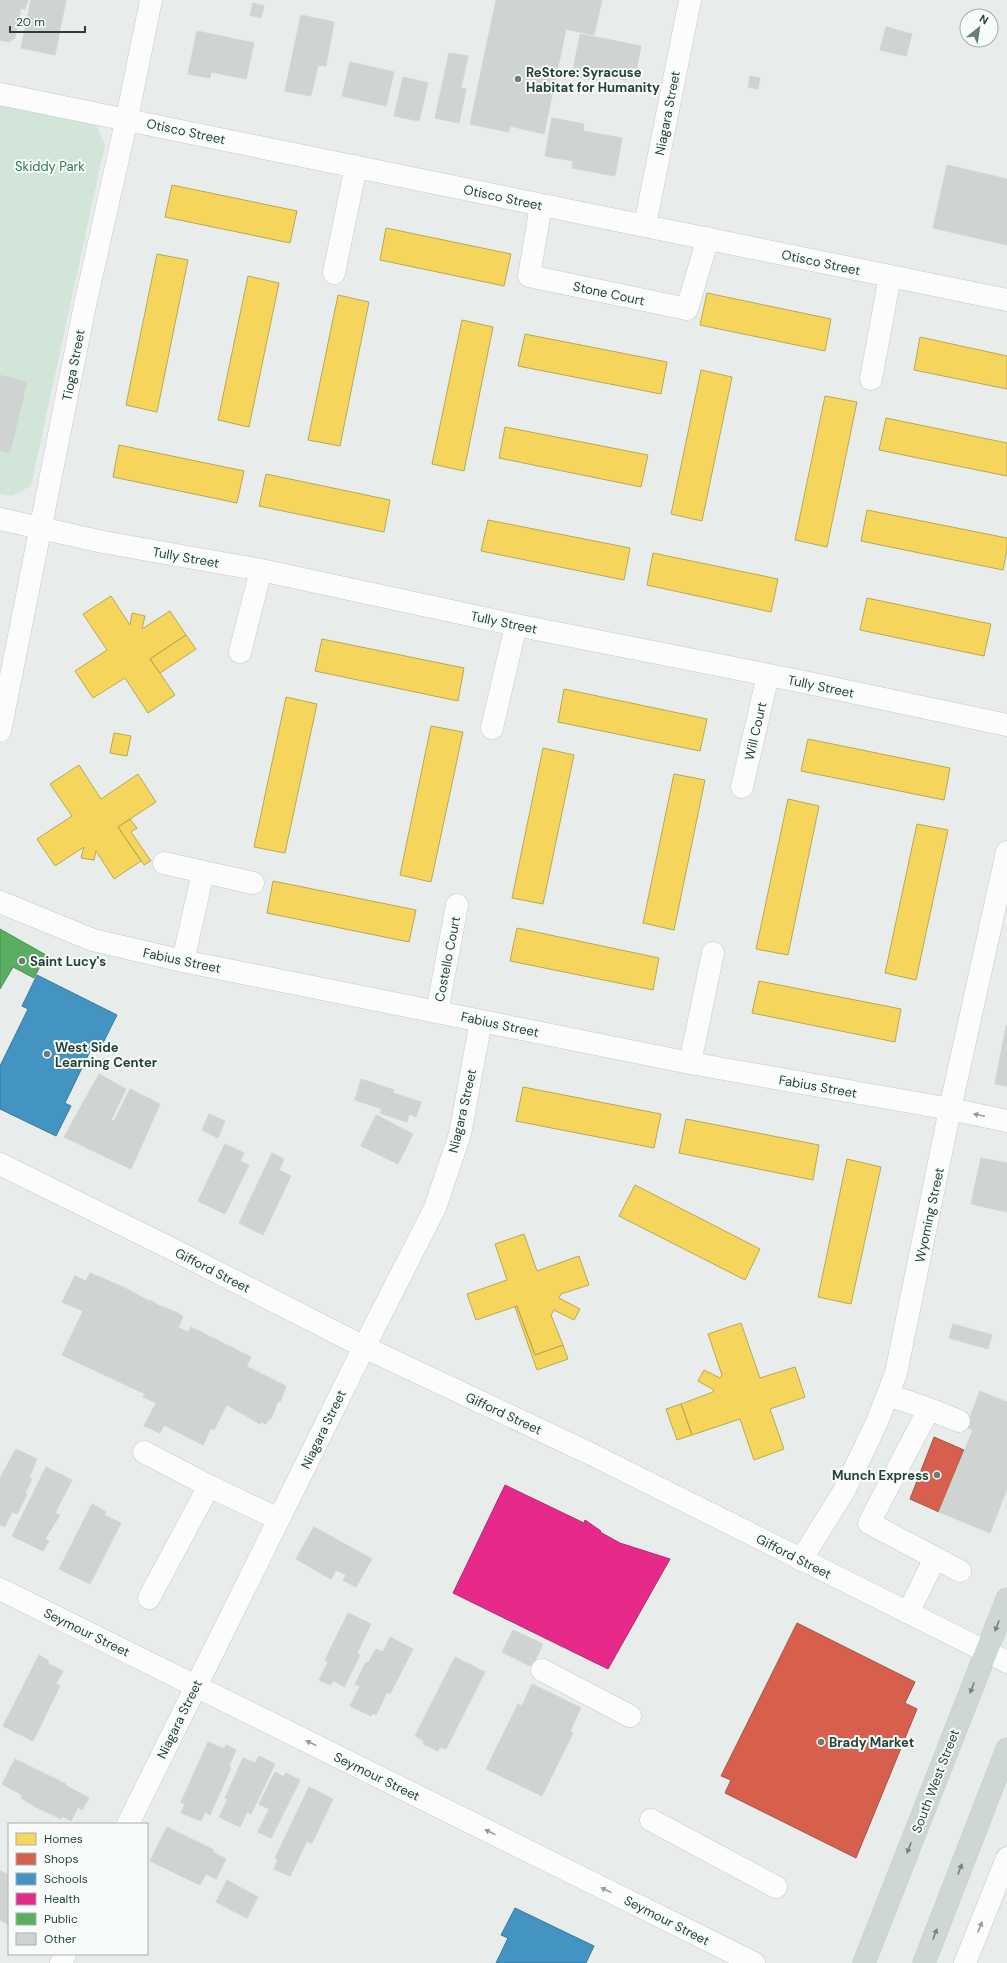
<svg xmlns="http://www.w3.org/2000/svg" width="1007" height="1963" font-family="'DM Sans',sans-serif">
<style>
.green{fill:#d1e6d8}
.homes{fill:#f6d55c;stroke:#b7a952}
.shops{fill:#d6604d;stroke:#a15747}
.schools{fill:#4393c3;stroke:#3a7b9a}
.health{fill:#e7298a;stroke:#ac3072}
.public{fill:#5aae61;stroke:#4a8e55}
.building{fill:#cfd4d2;stroke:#d1d6d4}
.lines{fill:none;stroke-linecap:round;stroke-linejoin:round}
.minor-casing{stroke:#c5cac8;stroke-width:23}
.major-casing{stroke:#c3ccc9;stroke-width:23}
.minor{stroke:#fcfcfc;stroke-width:22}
.major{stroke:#cfd7d5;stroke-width:22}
.oneway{fill:#909f9b}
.oneway2{fill:#718580}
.poi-dot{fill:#697e78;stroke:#f7fbf9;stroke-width:1.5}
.labels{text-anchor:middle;stroke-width:4;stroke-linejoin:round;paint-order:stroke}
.poi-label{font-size:13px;font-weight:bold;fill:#24423a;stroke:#f7fbf9;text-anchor:start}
.street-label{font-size:13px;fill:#24423a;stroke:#f7fbf9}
.park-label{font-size:13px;fill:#2d7a4b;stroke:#f7fbf9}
</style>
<rect width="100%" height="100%" fill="#e8edeb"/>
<path class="green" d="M0,105L96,125L105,144L31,486L12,496L0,494Z"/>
<path class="homes" d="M172,185L297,211L290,243L165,217Z
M386,228L511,254L504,286L380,260Z
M157,254L188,260L157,412L126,405Z
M248,276L279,283L249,427L218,420Z
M707,293L831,319L825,351L700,325Z
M338,295L369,302L340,446L308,440Z
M462,320L493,327L464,471L432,464Z
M525,334L667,362L661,394L518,366Z
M920,337L1007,356V389L914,370Z
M701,370L732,377L702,521L671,514Z
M825,396L857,402L827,547L795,540Z
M886,418L1007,443V476L879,450Z
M505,427L648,455L641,487L499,458Z
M119,445L244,471L237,503L113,477Z
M266,474L390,500L384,532L259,506Z
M867,510L1007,538V550L1003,570L861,541Z
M488,520L630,548L624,580L481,551Z
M653,553L778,579L771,612L647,585Z
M111,596L130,625L132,613L145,616L142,629L170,611L186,635L150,659L175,695L148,713L125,678L93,698L75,671L107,650L83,614Z
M867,598L991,624L984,656L860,630Z
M186,635L196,649L160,673L150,659Z
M322,639L464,668L458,701L315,671Z
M564,689L707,719L700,751L558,722Z
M286,697L317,704L285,853L254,847Z
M431,726L463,732L431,882L400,875Z
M114,733L131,736L127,756L110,753Z
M808,739L950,768L944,800L801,771Z
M543,748L574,755L543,904L512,898Z
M79,765L101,799L138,774L156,802L118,827L141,861L114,879L96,851L94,860L81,858L84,847L55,866L37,839L72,816L50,784Z
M674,774L705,780L674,930L643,923Z
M788,799L819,806L788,955L756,949Z
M130,819L137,828L131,832L151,861L144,865L118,827Z
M917,824L948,830L916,980L885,973Z
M273,881L416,910L409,942L267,913Z
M517,928L659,958L653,990L510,961Z
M759,981L901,1009L895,1042L752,1013Z
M523,1087L661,1114L654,1148L516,1121Z
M686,1119L819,1145L813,1180L679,1153Z
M847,1159L881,1167L851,1304L818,1297Z
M635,1185L760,1249L745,1280L619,1216Z
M524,1234L537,1271L579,1256L589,1285L561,1294L559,1298L580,1309L574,1320L554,1310L551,1315L563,1345L535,1355L517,1306L476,1320L467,1294L507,1280L495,1244Z
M517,1306L535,1355L563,1345L568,1359L537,1370L515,1307Z
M741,1323L760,1378L795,1367L805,1397L770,1409L784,1449L754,1460L740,1419L692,1435L681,1404L713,1392L714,1390L698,1381L704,1370L720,1378L722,1375L708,1334Z
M681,1404L692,1435L677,1440L666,1409Z"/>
<path class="shops" d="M934,1437L964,1450L939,1512L910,1499Z
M797,1623L915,1682L905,1703L917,1709L856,1858L725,1793L731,1780L721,1776Z"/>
<path class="schools" d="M37,975L117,1015L103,1043L96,1039L65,1103L71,1106L56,1136L0,1109V1066L28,1009L22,1006Z
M515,1908L594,1946L586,1963H496L508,1938L501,1935Z"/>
<path class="health" d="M505,1485L584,1523L585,1520L601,1531L600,1532L620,1543L670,1559L608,1669L453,1593Z"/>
<path class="public" d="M0,929L46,955L34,978L13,967L0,989Z"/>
<path class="building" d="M0,0H28L25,9L21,8L15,38L9,42L0,40Z
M31,0H66L55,55L21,48Z
M496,0H602L594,35L566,29L544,134L510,126L509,132L470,124Z
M253,3L264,6L261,18L250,15Z
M301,15L334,22L326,66L318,65L311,96L285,91Z
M886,27L912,34L906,56L880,50Z
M197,31L254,43L246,79L211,72L210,78L188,74Z
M580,34L641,46L636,71L628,69L626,80L598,74L597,81L572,76Z
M449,53L468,56L461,88L466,89L459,123L435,118Z
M350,62L394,72L386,106L342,96Z
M750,76L760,78L758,89L748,87Z
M403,77L428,83L419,121L394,116Z
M552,118L584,124L583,131L622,138L615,176L572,168L573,161L545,156Z
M947,165L1007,179V245L933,228Z
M0,375L27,382L10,453L0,451Z
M1006,1026L1007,1027V1086L995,1084Z
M99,1074L126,1089L111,1120L114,1121L130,1089L160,1104L131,1169L64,1137Z
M361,1079L394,1090L393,1093L421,1102L416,1117L409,1114L407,1122L380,1113L382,1109L355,1100Z
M209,1114L225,1121L218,1138L202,1130Z
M376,1115L413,1134L398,1164L361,1146Z
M225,1144L244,1153L240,1161L249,1165L225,1214L198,1201Z
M272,1153L284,1159L279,1170L291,1176L263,1235L239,1223Z
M981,1158L1007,1163V1212L971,1204Z
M90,1273L123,1287L149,1301L150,1300L158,1305L178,1313L183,1317L145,1394L62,1355L83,1311L62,1302L75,1276L86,1281Z
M953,1324L992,1335L988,1349L949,1338Z
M178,1327L188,1332L154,1402L143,1397Z
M191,1327L251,1357L214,1430L211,1428L203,1445L164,1425L160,1433L144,1426L156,1403L154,1402Z
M246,1366L286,1386L280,1402L278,1401L271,1419H269L266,1424L261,1422L260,1424L227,1405Z
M980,1391L1007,1402V1444L966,1427Z
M973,1430L1007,1444V1489L990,1533L939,1512Z
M16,1449L37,1459L29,1478L32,1479L25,1493L27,1494L17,1514L12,1512L5,1527L0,1525V1478Z
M46,1467L72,1480L55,1513L60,1515L45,1539L49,1541L43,1551L12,1536Z
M92,1504L106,1512L104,1515L121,1523L90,1584L59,1569Z
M314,1527L372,1559L356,1587L343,1580L346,1575L336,1570L331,1579L296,1559Z
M348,1613L371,1624L357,1653L360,1655L344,1687L334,1681L330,1685L319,1680L328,1662L325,1660Z
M513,1630L543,1644L532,1667L502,1652Z
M390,1637L413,1649L390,1694L387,1692L376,1715L372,1713L371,1716L350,1706L360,1686L355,1684L366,1662L368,1663L376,1649L383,1652Z
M39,1655L49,1661L47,1663L63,1671L56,1684L60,1686L33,1741L3,1726Z
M455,1657L485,1672L446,1749L440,1747L438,1751L423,1744L424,1741L415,1736Z
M532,1684L581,1708L570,1731L573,1733L542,1796L486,1769L518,1704L522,1706Z
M208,1742L224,1749L226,1745L236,1750L229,1766L231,1768L210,1815L205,1812L201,1821L181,1813L185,1804L181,1802Z
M259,1756L275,1764L251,1814L247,1812L240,1827L219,1817L228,1799L225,1798L243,1758L255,1763Z
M15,1759L66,1784L65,1785L89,1798L82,1810L78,1807L71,1821L62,1816L61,1819L36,1807L21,1798L22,1795L2,1784Z
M275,1772L284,1777L286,1773L300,1780L271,1838L258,1832L269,1809L259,1804Z
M309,1787L333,1799L312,1843L307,1841L290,1876L274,1869L278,1860L275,1858Z
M167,1827L214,1850L213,1852L226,1859L216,1879L206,1874L200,1885L150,1861Z
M0,1871L9,1875L8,1924L0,1920Z
M227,1880L258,1897L247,1918L216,1902Z"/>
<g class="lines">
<defs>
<path id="minor" d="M0,94L1007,300
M541,205L529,276L687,309L708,238
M645,225L690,0
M334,273L356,166
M871,379L890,276
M0,519L103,542L261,570L516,625L804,682L1007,725
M240,652L261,570
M492,728L516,625
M0,731L85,305L127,118L151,0
M742,787L768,675
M164,863L253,883
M0,902L93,940L183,961L690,1063L950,1109L1007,1121
M183,961L203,872
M437,1012L457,905
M690,1063L713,953
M0,1164L170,1248L364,1347L593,1455L1007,1662
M888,1395L929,1409L869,1523L960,1571
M929,1409L959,1421
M144,1452L209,1486
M801,1560L844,1491L877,1422L896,1373L950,1109L1007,852
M0,1589L754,1963
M149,1598L209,1486L278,1519
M908,1613L935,1558
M542,1670L630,1716
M651,1820L776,1887
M128,1824L364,1347L435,1208L460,1134L481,1021
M61,1963L65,1954
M965,1963L1007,1858"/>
<path id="major" d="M864,1963L1007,1599
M924,1963L1007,1749"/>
</defs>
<use href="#minor" class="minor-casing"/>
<use href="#major" class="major-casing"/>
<use href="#minor" class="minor"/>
<use href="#major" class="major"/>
</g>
<defs><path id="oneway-solid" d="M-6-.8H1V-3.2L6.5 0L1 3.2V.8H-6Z"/></defs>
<g class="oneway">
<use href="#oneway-solid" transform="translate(979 1115) rotate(-168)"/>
<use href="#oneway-solid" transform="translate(311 1743) rotate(-154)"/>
<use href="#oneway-solid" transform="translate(490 1832) rotate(-154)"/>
<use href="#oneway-solid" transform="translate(606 1890) rotate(-154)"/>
<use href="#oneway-solid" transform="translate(980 1927) rotate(-68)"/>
</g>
<g class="oneway2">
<use href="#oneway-solid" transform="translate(997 1626) rotate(111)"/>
<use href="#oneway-solid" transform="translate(972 1688) rotate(111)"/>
<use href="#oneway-solid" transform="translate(909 1848) rotate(111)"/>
<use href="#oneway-solid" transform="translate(960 1869) rotate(-69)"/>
<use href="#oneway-solid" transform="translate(935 1934) rotate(-69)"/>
</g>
<g class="poi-dot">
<circle cx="518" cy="79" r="4"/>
<circle cx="22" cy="961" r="4"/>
<circle cx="47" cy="1054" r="4"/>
<circle cx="937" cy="1475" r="4"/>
<circle cx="821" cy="1742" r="4"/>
</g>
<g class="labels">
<g class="poi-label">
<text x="526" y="77">ReStore: Syracuse<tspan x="526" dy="15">Habitat for Humanity</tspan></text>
<text x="30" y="966">Saint Lucy's</text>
<text x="55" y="1052">West Side<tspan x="55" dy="15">Learning Center</tspan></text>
<text x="929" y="1480" text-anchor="end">Munch Express</text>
<text x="829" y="1747">Brady Market</text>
</g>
<g class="street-label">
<text transform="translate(667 113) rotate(-79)" y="5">Niagara Street</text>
<text transform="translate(186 131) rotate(12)" y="5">Otisco Street</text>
<text transform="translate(503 197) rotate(12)" y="5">Otisco Street</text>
<text transform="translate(821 262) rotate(12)" y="5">Otisco Street</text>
<text transform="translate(609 293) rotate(12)" y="5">Stone Court</text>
<text transform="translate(73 365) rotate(-79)" y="5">Tioga Street</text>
<text transform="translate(186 557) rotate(10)" y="5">Tully Street</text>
<text transform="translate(504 622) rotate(12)" y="5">Tully Street</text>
<text transform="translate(821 686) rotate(12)" y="5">Tully Street</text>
<text transform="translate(755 731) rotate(-77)" y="5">Will Court</text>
<text transform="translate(447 959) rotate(-79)" y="5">Costello Court</text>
<text transform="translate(182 960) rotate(12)" y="5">Fabius Street</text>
<text transform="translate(500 1024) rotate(12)" y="5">Fabius Street</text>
<text transform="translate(818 1086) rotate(10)" y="5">Fabius Street</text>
<text transform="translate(462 1111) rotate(-77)" y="5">Niagara Street</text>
<text transform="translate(929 1215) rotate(-78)" y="5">Wyoming Street</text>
<text transform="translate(213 1270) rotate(27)" y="5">Gifford Street</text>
<text transform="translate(504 1413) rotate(25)" y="5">Gifford Street</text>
<text transform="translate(323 1429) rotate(-64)" y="5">Niagara Street</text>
<text transform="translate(794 1556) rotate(27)" y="5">Gifford Street</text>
<text transform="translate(87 1632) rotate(26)" y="5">Seymour Street</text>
<text transform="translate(179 1719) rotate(-64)" y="5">Niagara Street</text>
<text transform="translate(377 1776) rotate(26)" y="5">Seymour Street</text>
<text transform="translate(935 1781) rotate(-69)" y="5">South West Street</text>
<text transform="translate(667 1920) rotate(27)" y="5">Seymour Street</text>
</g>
<g class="park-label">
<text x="50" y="171">Skiddy Park</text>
</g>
</g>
<rect x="8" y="1823" width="140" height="132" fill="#f7fbf9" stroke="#a3b1ad"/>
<rect x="16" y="1833" width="20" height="12" fill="#f6d55c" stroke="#a3b1ad"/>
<text x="44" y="1843" font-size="12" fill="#24423a">Homes</text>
<rect x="16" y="1853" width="20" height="12" fill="#d6604d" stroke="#a3b1ad"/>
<text x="44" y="1863" font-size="12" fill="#24423a">Shops</text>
<rect x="16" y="1873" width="20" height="12" fill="#4393c3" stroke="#a3b1ad"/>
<text x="44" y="1883" font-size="12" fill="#24423a">Schools</text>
<rect x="16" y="1893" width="20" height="12" fill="#e7298a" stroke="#a3b1ad"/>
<text x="44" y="1903" font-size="12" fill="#24423a">Health</text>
<rect x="16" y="1913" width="20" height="12" fill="#5aae61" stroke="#a3b1ad"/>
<text x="44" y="1923" font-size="12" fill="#24423a">Public</text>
<rect x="16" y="1933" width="20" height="12" fill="#cfd4d2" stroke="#a3b1ad"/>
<text x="44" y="1943" font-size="12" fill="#24423a">Other</text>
<g transform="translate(979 28) rotate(30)"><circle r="19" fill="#f7fbf9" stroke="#a3b1ad"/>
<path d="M0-3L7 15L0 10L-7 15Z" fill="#697e78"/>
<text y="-6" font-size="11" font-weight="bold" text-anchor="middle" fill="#24423a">N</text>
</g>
<path d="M10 26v6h75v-6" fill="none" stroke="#24423a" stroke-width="2"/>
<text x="16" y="26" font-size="12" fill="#24423a" stroke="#f7fbf9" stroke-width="3" paint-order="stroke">20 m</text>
</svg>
